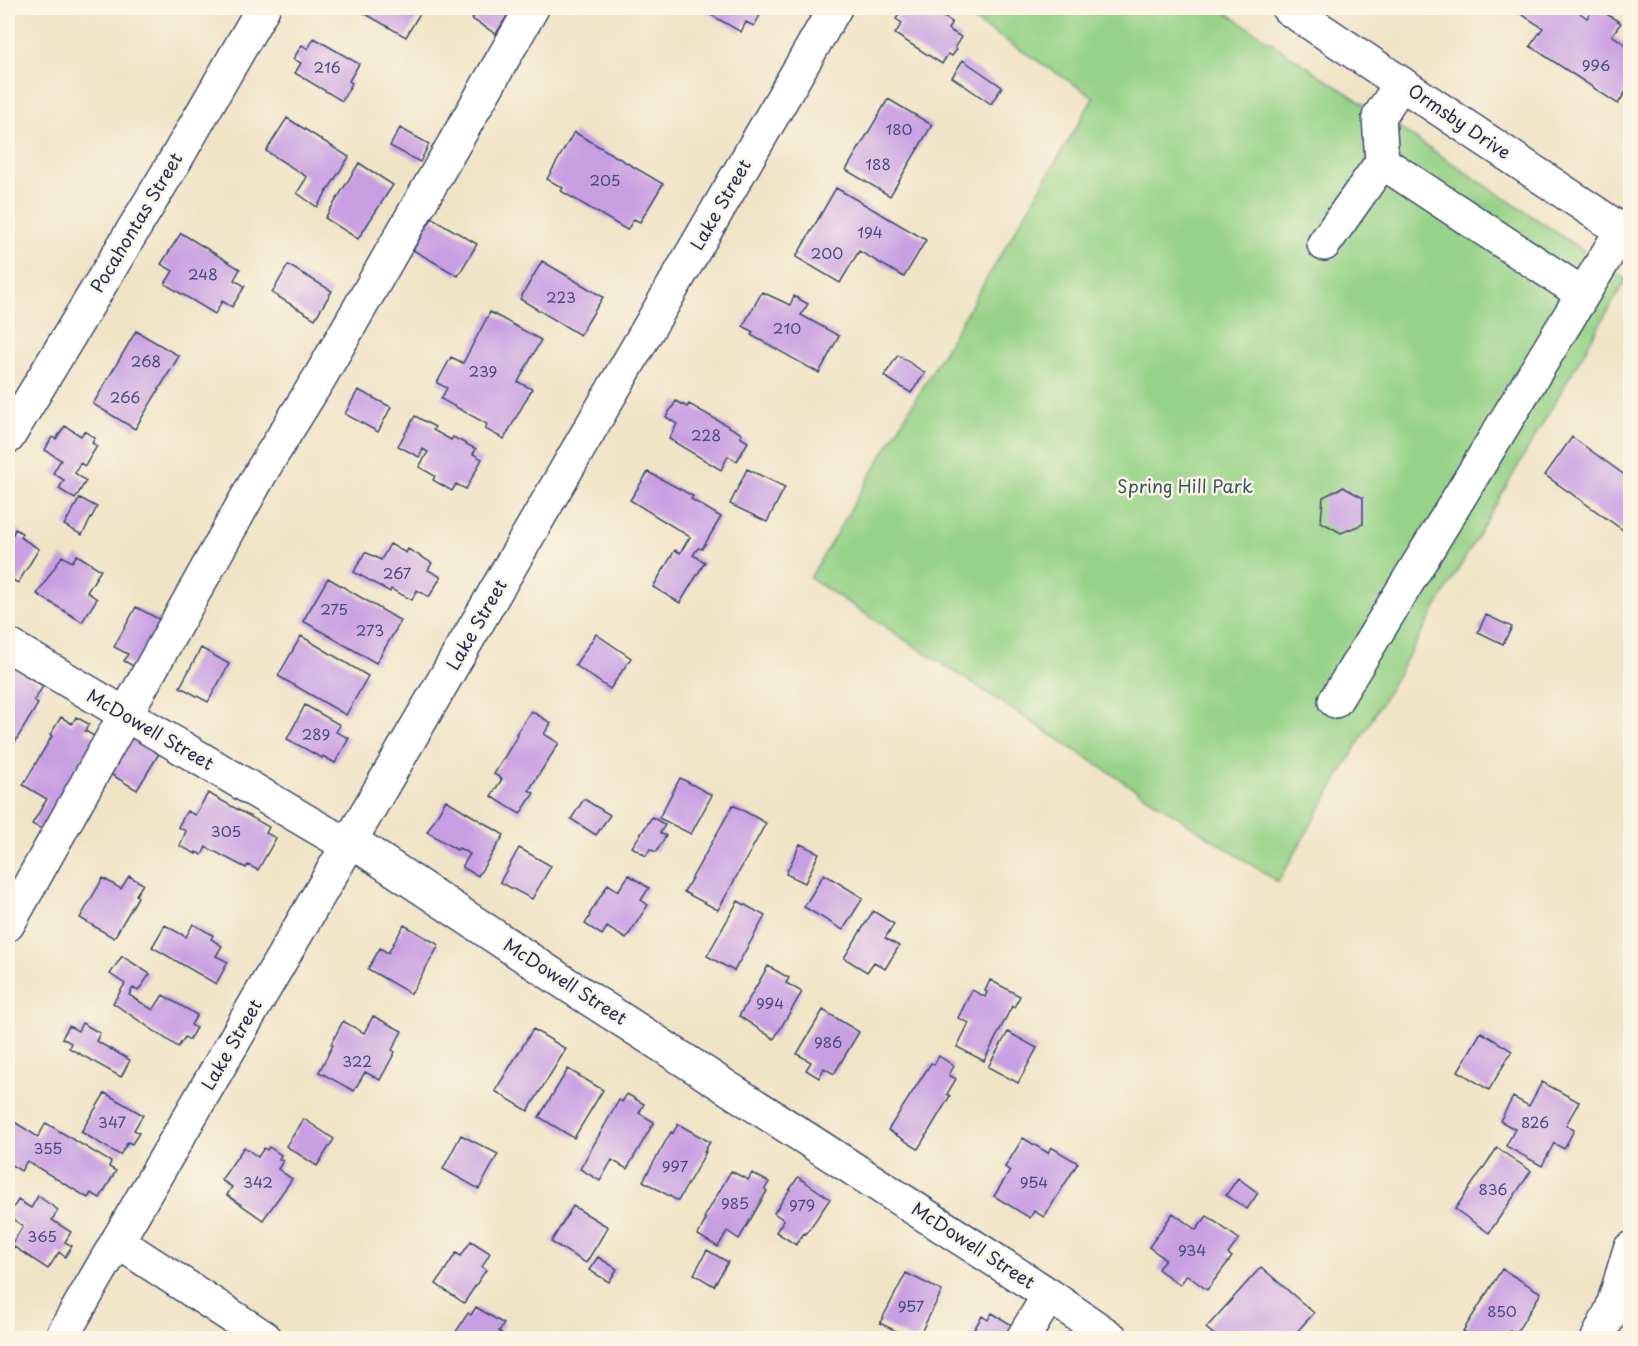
<svg xmlns="http://www.w3.org/2000/svg" width="1638" height="1346" font-family="'Playpen Sans',sans-serif">
<style>
.green{fill:#96d287;stroke:#588072;stroke-width:1.5}
.building{fill:#c89ee2}
.lines{fill:none;stroke-linecap:round;stroke-linejoin:round}
.minor-casing{stroke:#3b4a6e;stroke-width:36}
.minor{stroke:#fff;stroke-width:33}
.labels{text-anchor:middle;stroke-width:5;stroke-linejoin:round;paint-order:stroke}
.number-label{font-size:15px;fill:#464b7f}
.street-label{font-size:18px;fill:#1b2f5e;stroke:#fcf5e5}
.park-label{font-size:18px;fill:#3a5868;stroke:#fcf5e5}
</style>
<rect width="100%" height="100%" fill="#fcf5e5"/>
<filter id="ink" filterUnits="userSpaceOnUse"><feTurbulence type="fractalNoise" baseFrequency=".0167" numOctaves="2"/><feDisplacementMap in="SourceGraphic" scale="12" xChannelSelector="R" yChannelSelector="G"/><feConvolveMatrix kernelMatrix="1 2 1 2 8 2 1 2 1" color-interpolation-filters="sRGB"/></filter>
<filter id="wash" filterUnits="userSpaceOnUse"><feTurbulence type="fractalNoise" baseFrequency=".008" numOctaves="4" result="noise"/><feDisplacementMap in="SourceGraphic" scale="24" xChannelSelector="R" yChannelSelector="G"/><feGaussianBlur stdDeviation="1.35" result="paint"/><feColorMatrix in="noise" values="0 0 0 0 0 0 0 0 0 0 0 0 0 0 0 0 0 1.4 0 .05"/><feComposite in="paint" operator="in"/></filter>
<g filter="url(#wash)">
<rect width="100%" height="100%" fill="#f0e4c6"/>
<path class="green" d="M955,8H1219L1626,279L1278,882L810,578L1094,97Z"/>
<g id="blocks">
<path class="building" d="M355,8H423L406,37Z
M479,8H512L496,34L472,19Z
M699,8H758L763,10L754,26L746,22L741,32Z
M903,8H923L930,11L931,9L952,22L948,29L961,37L955,47L957,49L952,56L948,54L942,64L895,34L902,23L896,19Z
M1516,8H1573L1587,18L1594,8H1597L1621,23L1612,35L1630,48V85L1618,104L1530,46L1543,28L1515,10Z
M314,38L359,64L349,81L352,83L342,101L295,73L301,63L293,59L302,45L308,49Z
M963,60L1002,87L991,104L952,77Z
M888,99L932,125L890,196L846,170Z
M287,118L349,157L317,207L297,193L307,177L266,151Z
M400,128L429,144L420,162L390,146Z
M574,132L663,184L640,222L634,219L627,230L561,191L563,188L547,179Z
M359,163L393,185L358,239L325,218Z
M836,188L926,240L904,277L859,251L840,283L796,257Z
M432,218L477,244L458,276L413,250Z
M181,233L240,269L234,280L245,286L232,307L222,301L215,314L165,284L173,271L161,264Z
M542,261L603,297L580,335L520,299Z
M288,265L332,291L315,319L272,293Z
M762,292L790,305L794,296L808,304L801,315L839,336L819,373L751,335L753,332L743,326Z
M490,312L541,340L518,382L532,389L504,439L485,429L487,424L441,399L447,388L437,383L451,357L463,363Z
M136,331L179,356L135,429L93,404Z
M898,355L925,373L911,393L884,376Z
M358,390L391,407L378,432L345,414Z
M676,401L687,407L689,404L742,434L740,437L748,442L737,461L728,456L721,470L669,439L677,424L666,417Z
M415,416L435,427L433,430L451,440L453,437L476,449L473,454L482,459L466,489L456,484L452,491L433,480L435,476L419,467L428,452L423,449L419,457L398,446Z
M65,426L81,436L84,431L95,438L92,443L97,446L85,466L80,463L75,473L86,481L75,499L59,489L64,480L53,473L61,460L45,450L52,437L56,439Z
M1572,437L1630,479V535L1545,475Z
M747,469L785,487L767,522L730,504Z
M648,472L693,496L691,499L721,517L702,549L698,548L693,555L705,562L680,603L653,587L675,550L680,553L690,537L630,500Z
M1343,487L1363,498V524L1341,533L1321,522L1323,497Z
M80,498L97,507L82,535L64,525Z
M15,529L22,533L20,537L39,549L18,583L13,580L8,590V531L13,534Z
M390,544L406,553L408,549L432,563L428,570L441,577L429,597L417,590L412,600L391,589L390,592L354,572L365,552L381,560Z
M77,555L101,570L87,592L97,599L82,622L37,594L62,556L72,562Z
M328,578L401,621L376,663L303,621Z
M136,607L166,623L137,668L124,661L128,654L114,647Z
M1486,615L1512,627L1503,644L1478,632Z
M596,634L631,658L610,689L575,665Z
M301,636L368,676L346,715L278,676Z
M201,648L229,664L208,702L180,687Z
M8,664L43,686L34,701L38,704L12,747L8,744Z
M305,705L340,725L336,732L349,738L335,763L323,756L322,758L287,739Z
M531,711L551,723L544,734L559,743L529,790L534,793L520,814L491,796L502,779L494,774L518,735L516,734Z
M61,717L72,724L76,717L89,724L85,731L96,737L61,796L71,801L51,834L32,824L47,799L23,785L52,736L50,735Z
M129,734L160,752L137,790L107,772Z
M680,778L712,795L691,834L659,818Z
M208,793L269,827L266,833L276,838L258,870L248,865L246,868L206,847L202,855L196,852V854L180,846L186,831L178,827L187,811L195,815Z
M584,799L610,815L596,835L571,819Z
M446,800L504,835L478,876L462,867L470,854L459,848L457,850L427,832Z
M733,805L766,823L718,910L684,892Z
M652,817L665,825L660,833L666,836L656,852L650,849L646,856L632,847Z
M800,844L819,853L805,883L786,874Z
M519,848L551,866L532,899L500,882Z
M824,874L863,898L843,930L804,907Z
M629,875L649,888L641,900L648,905L626,939L607,927L602,935L585,924L590,916L589,915L608,884L618,891Z
M129,876L143,884L136,895L138,897L114,938L80,918L103,878L121,889Z
M738,901L765,916L734,971L707,956Z
M873,911L894,924L885,938L899,946L885,969L874,962L867,972L844,958Z
M193,924L213,935L211,939L222,946L216,956L228,962L216,984L152,947L165,925L186,937Z
M404,925L439,945L411,994L368,969L380,948L388,953Z
M122,956L150,974L138,991L133,988L129,995L153,1010L163,995L197,1015L191,1025L196,1028L189,1040L185,1037L178,1047L113,1003L125,984L110,974Z
M768,966L789,978L786,983L802,992L774,1039L739,1016Z
M990,980L1020,996L1014,1007L1012,1006L984,1061L957,1047L969,1023L958,1018L972,990L985,997L987,992L985,991Z
M823,1010L859,1032L834,1074L824,1068L819,1078L806,1070L811,1062L797,1054Z
M373,1016L402,1031L392,1050L395,1052L380,1080L365,1072L354,1091L319,1072L333,1045L331,1044L343,1021L364,1033Z
M82,1023L100,1033L96,1041L130,1060L121,1077L69,1048L71,1043L62,1038L69,1026L78,1031Z
M533,1029L566,1049L528,1111L495,1091Z
M1008,1032L1037,1048L1018,1083L988,1067Z
M1481,1032L1512,1051L1489,1090L1458,1071Z
M939,1056L954,1066L949,1075L956,1079L947,1094L950,1096L918,1149L888,1130L931,1063L934,1065Z
M568,1069L603,1090L574,1138L539,1117Z
M1542,1082L1579,1102L1566,1125L1574,1130L1564,1149L1554,1143L1542,1166L1506,1146L1515,1129L1500,1121L1513,1097L1529,1106Z
M105,1093L143,1115L134,1130L139,1133L132,1144L128,1142L120,1155L81,1132Z
M627,1094L644,1104L639,1113L654,1122L627,1169L612,1160L600,1181L580,1169L619,1100L622,1102Z
M8,1118L38,1137L46,1123L111,1162L109,1167L116,1171L100,1198L91,1193L88,1198L27,1161L21,1171L8,1163Z
M304,1119L334,1139L317,1166L286,1146Z
M678,1124L710,1142L704,1152H706L678,1201L643,1181L671,1132L673,1133Z
M461,1135L498,1154L479,1189L443,1169Z
M1023,1138L1048,1153L1051,1147L1078,1163L1044,1217L1034,1211L1030,1218L994,1196L1010,1171L1005,1167Z
M244,1147L258,1157L264,1148L267,1150L269,1147L281,1155L279,1159L283,1161L278,1169L292,1179L263,1220L227,1195L232,1187L221,1180Z
M1497,1148L1531,1171L1489,1233L1455,1209Z
M731,1171L748,1180L752,1173L769,1182L765,1189L767,1191L739,1239L727,1231L718,1247L698,1235L706,1219L704,1218Z
M798,1177L830,1199L806,1234L804,1233L796,1245L776,1232L784,1220L774,1213Z
M1238,1178L1258,1193L1247,1209L1226,1195Z
M38,1196L58,1210L52,1220L71,1232L65,1242L72,1246L65,1257L59,1252L48,1269L11,1245L23,1226L8,1216L18,1200L31,1208Z
M573,1206L608,1227L586,1263L551,1242Z
M1173,1213L1196,1230L1207,1216L1239,1239L1228,1254L1232,1257L1207,1290L1187,1275L1180,1285L1158,1269L1165,1259L1149,1247Z
M471,1241L490,1253L482,1267L486,1270L464,1303L436,1284L456,1253L461,1256Z
M707,1250L728,1262L714,1286L694,1274Z
M598,1257L617,1269L609,1282L589,1270Z
M1261,1267L1314,1313L1291,1338H1260L1255,1334L1250,1338H1218L1206,1328Z
M1502,1269L1541,1293L1515,1335L1510,1331L1505,1338H1475L1463,1331Z
M906,1273L942,1291L918,1338H910L880,1323Z
M476,1307L504,1324L499,1331L505,1336L503,1338H452L468,1313L471,1315Z
M992,1313L1017,1328L1013,1338H969L982,1316L988,1320Z"/>
</g>
</g>
<g filter="url(#ink)">
<use href="#blocks" fill-opacity="0" stroke="#3b4a6e" stroke-width="1.5"/>
<g class="lines">
<defs>
<path id="minor" d="M1288,8L1630,236
M1382,162L1379,117L1401,83
M1324,244L1382,162L1583,294
M8,437L176,159L263,8
M8,645L323,831L348,845L362,848L568,985L1049,1295L1111,1338
M1335,701L1622,230
M8,924L263,469L320,377L532,8
M118,1242L265,1338
M61,1338L835,8
M1023,1338L1049,1295
M1598,1338L1612,1309L1630,1249"/>
</defs>
<use href="#minor" class="minor-casing"/>
<use href="#minor" class="minor"/>
</g>
</g>
<g class="labels">
<g class="number-label">
<text x="1596" y="71">996</text>
<text x="327" y="73">216</text>
<text x="899" y="135">180</text>
<text x="878" y="170">188</text>
<text x="605" y="186">205</text>
<text x="870" y="238">194</text>
<text x="827" y="259">200</text>
<text x="203" y="280">248</text>
<text x="561" y="303">223</text>
<text x="787" y="334">210</text>
<text x="146" y="367">268</text>
<text x="483" y="377">239</text>
<text x="125" y="403">266</text>
<text x="706" y="441">228</text>
<text x="397" y="579">267</text>
<text x="334" y="615">275</text>
<text x="370" y="636">273</text>
<text x="316" y="740">289</text>
<text x="226" y="837">305</text>
<text x="770" y="1009">994</text>
<text x="828" y="1048">986</text>
<text x="357" y="1067">322</text>
<text x="112" y="1128">347</text>
<text x="1535" y="1128">826</text>
<text x="48" y="1154">355</text>
<text x="675" y="1172">997</text>
<text x="258" y="1188">342</text>
<text x="1034" y="1188">954</text>
<text x="1493" y="1195">836</text>
<text x="735" y="1209">985</text>
<text x="802" y="1211">979</text>
<text x="42" y="1242">365</text>
<text x="1192" y="1256">934</text>
<text x="911" y="1312">957</text>
<text x="1502" y="1317">850</text>
</g>
<g class="street-label">
<text transform="translate(1459 122) rotate(34)" y="6">Ormsby Drive</text>
<text transform="translate(721 205) rotate(-60)" y="6">Lake Street</text>
<text transform="translate(137 223) rotate(-59)" y="6">Pocahontas Street</text>
<text transform="translate(477 625) rotate(-60)" y="6">Lake Street</text>
<text transform="translate(150 730) rotate(30)" y="6">McDowell Street</text>
<text transform="translate(565 982) rotate(33)" y="6">McDowell Street</text>
<text transform="translate(232 1045) rotate(-60)" y="6">Lake Street</text>
<text transform="translate(973 1246) rotate(33)" y="6">McDowell Street</text>
</g>
<g class="park-label">
<text x="1185" y="493">Spring Hill Park</text>
</g>
</g>
<rect width="1638" height="1346" fill="none" stroke="#fcf5e5" stroke-width="30"/>
</svg>
